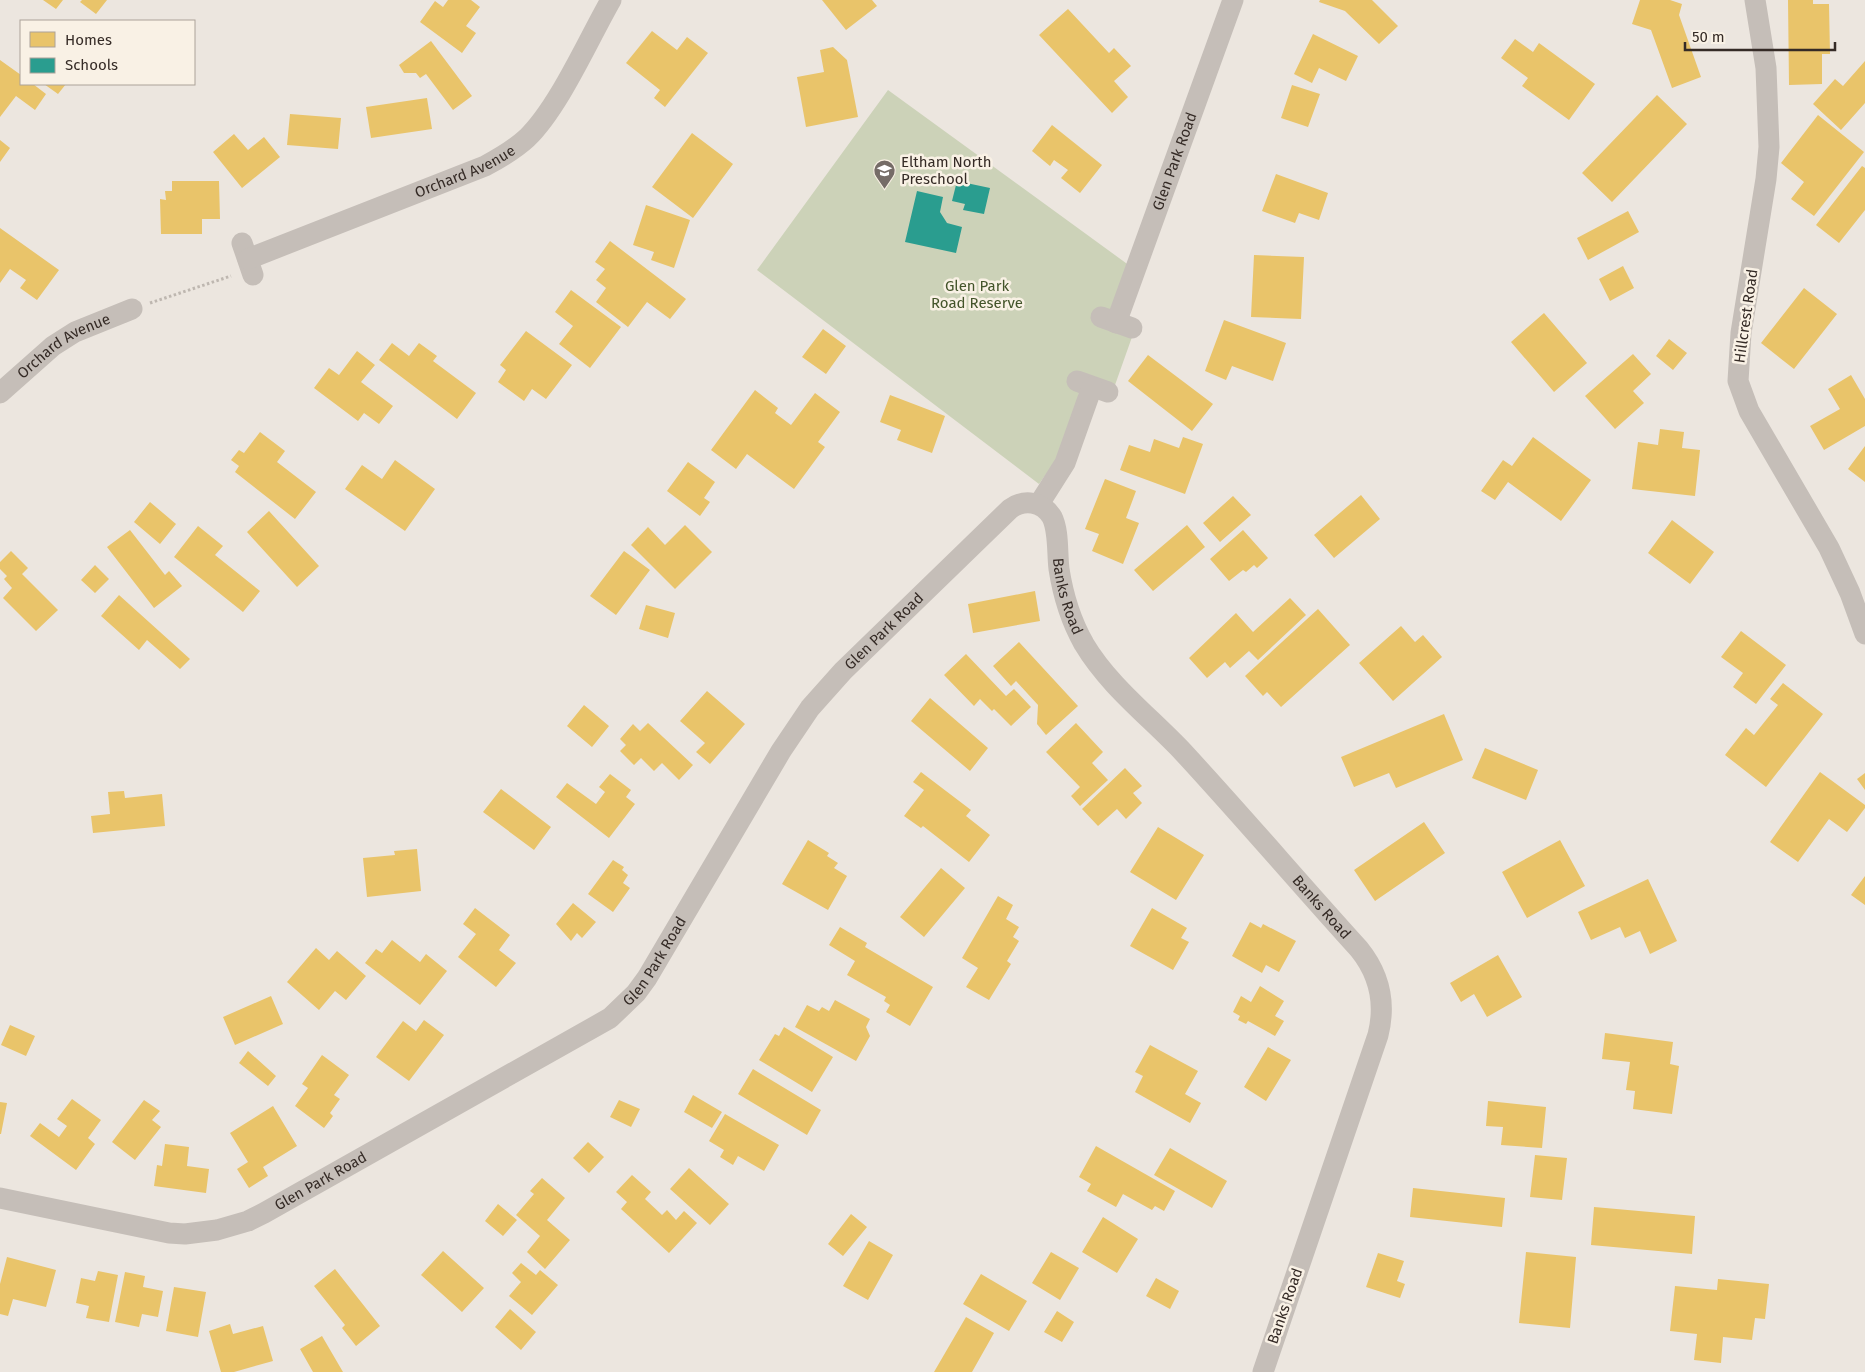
<svg xmlns="http://www.w3.org/2000/svg" width="1865" height="1372" font-family="'Fira Sans',sans-serif">
<style>
.green{fill:#ccd2b8}
.homes{fill:#e9c46a}
.schools{fill:#2a9d8f}
.lines{fill:none;stroke-linecap:round;stroke-linejoin:round}
.path{stroke:#beb7b0;stroke-width:3;stroke-dasharray:2.5 2.5;stroke-linecap:butt}
.minor{stroke:#c5beb8;stroke-width:21}
.labels{text-anchor:middle;stroke-width:5;stroke-linejoin:round;paint-order:stroke}
.street-label{font-size:15px;fill:#352b26;stroke:#f9f1e5}
.poi-label{font-size:15px;fill:#352b26;stroke:#f9f1e5;text-anchor:start}
.park-label{font-size:15px;fill:#43542a;stroke:#f9f1e5}
</style>
<rect width="100%" height="100%" fill="#ece6df"/>
<path class="green" d="M888,90L1130,266L1115,306L1132,337L1115,385L1079,393L1062,452L1039,484L757,270Z"/>
<path class="homes" d="M43,0H63L56,9Z
M82,0H107L96,14L80,2Z
M448,0H471L480,7L466,26L476,33L462,53L420,22L435,1L443,7Z
M822,0H872L877,6L846,30Z
M1320,0H1372L1398,26L1379,44L1345,11L1319,2Z
M1640,0H1670L1682,4L1679,15L1701,77L1672,88L1651,30L1632,24Z
M1788,0H1813V4H1829L1830,54H1822V84L1789,85Z
M1068,9L1109,53L1114,48L1131,66L1114,81L1128,97L1112,113L1039,35Z
M652,31L677,50L687,37L708,53L665,107L654,98L660,90L626,63Z
M1313,34L1358,56L1346,81L1319,68L1312,83L1294,74Z
M1515,39L1533,52L1539,43L1595,84L1569,120L1522,86L1528,78L1501,58Z
M431,41L472,96L453,110L426,74L420,78L416,73H404L399,65Z
M833,47L847,60L858,117L806,127L797,77L824,72L820,50Z
M0,60L21,75V84H33L46,94L35,110L16,96L0,117Z
M1865,61V103L1841,130L1813,104L1835,79L1843,86Z
M44,84H66L58,94Z
M1292,85L1320,94L1308,127L1281,118Z
M1657,95L1687,124L1612,202L1582,173Z
M427,98L432,129L371,138L366,107Z
M290,114L341,118L338,149L287,145Z
M1818,115L1864,152L1814,216L1791,199L1804,182L1781,163Z
M1052,125L1102,165L1080,193L1061,178L1068,170L1054,160L1050,166L1032,151Z
M692,133L733,164L693,218L652,187Z
M234,134L248,150L264,137L280,157L242,188L213,152Z
M0,140L10,148L0,162Z
M1862,166L1865,168V210L1839,243L1816,225Z
M1276,174L1328,193L1319,220L1299,213L1295,223L1262,211Z
M172,181H219L220,219H202V234H161L160,199L166,200L165,191H172Z
M646,205L690,220L674,268L651,260L654,252L633,245Z
M1628,211L1639,232L1588,260L1577,238Z
M0,228L59,270L37,300L20,288L26,280L10,269L0,283Z
M610,241L686,299L670,319L647,302L628,327L596,302L606,288L596,280L605,269L595,262Z
M1254,255L1304,257L1301,319L1251,317Z
M1623,266L1634,288L1610,301L1599,279Z
M1804,288L1837,314L1794,369L1761,343Z
M571,290L621,327L590,368L559,344L573,326L555,312Z
M1544,313L1587,363L1554,392L1511,342Z
M1224,320L1286,343L1273,381L1232,366L1226,380L1205,371Z
M823,329L846,346L826,374L802,357Z
M526,331L572,365L546,399L532,389L524,401L498,382L506,370L500,365Z
M1669,339L1687,353L1673,370L1656,356Z
M392,343L409,356L419,343L437,356L433,361L476,393L457,419L379,360Z
M357,351L375,365L361,382L393,406L379,424L364,413L358,421L314,388L329,368L339,375Z
M1633,354L1651,374L1633,391L1644,403L1615,429L1585,396Z
M1148,355L1213,404L1192,431L1128,381Z
M1851,375L1865,399V426L1824,450L1810,426L1840,409L1828,389Z
M755,390L778,408L775,413L791,425L815,393L840,412L818,442L825,447L794,489L747,454L736,469L711,450Z
M890,395L945,416L932,453L897,440L901,430L880,422Z
M1660,429L1684,432L1682,448L1700,450L1695,496L1632,489L1638,442L1658,445Z
M260,432L285,451L277,462L316,492L295,519L235,472L239,466L231,460L239,450L244,453Z
M1183,437L1203,444L1185,494L1120,470L1129,445L1150,452L1154,439L1179,448Z
M1533,437L1591,480L1561,521L1508,482L1495,500L1481,491L1503,460L1512,466Z
M1865,446V482L1848,469Z
M395,460L435,489L405,531L345,489L362,465L382,479Z
M688,462L715,482L704,498L710,502L700,516L667,491Z
M1105,479L1136,491L1126,518L1139,523L1123,564L1092,551L1099,534L1085,529Z
M1361,495L1380,519L1334,558L1314,535Z
M1233,496L1251,515L1220,542L1203,523Z
M150,502L176,524L160,544L134,522Z
M269,511L319,566L297,587L247,532Z
M1672,520L1714,552L1690,584L1648,553Z
M685,525L712,552L675,589L631,545L648,527L665,545Z
M1187,525L1205,547L1153,591L1134,570Z
M198,526L223,546L215,555L260,591L243,612L174,557Z
M130,530L165,575L169,571L182,586L154,608L107,547Z
M1243,530L1268,558L1257,568L1254,565L1246,572L1243,570L1229,581L1210,559Z
M11,551L28,568L22,574L58,610L36,631L3,598L12,588L4,579L7,576L0,569V562Z
M624,551L650,570L616,615L590,596Z
M95,565L109,579L95,593L81,580Z
M1035,591L1040,621L973,633L968,604Z
M119,595L190,659L180,669L147,640L139,650L101,616Z
M1290,598L1306,615L1258,660L1249,651L1230,668L1225,662L1207,678L1189,658L1236,613L1253,632Z
M646,605L675,613L668,638L639,629Z
M1318,609L1350,645L1281,707L1267,692L1263,696L1245,676Z
M1401,626L1415,642L1423,635L1442,657L1393,701L1359,663Z
M1741,631L1786,665L1756,704L1733,687L1743,673L1721,657Z
M1019,642L1078,706L1046,735L1037,724L1038,705L1016,681L1011,686L993,666Z
M966,654L1006,696L1014,689L1031,707L1011,726L994,709L992,711L980,699L974,706L944,675Z
M1783,683L1823,714L1766,787L1725,755L1746,728L1754,735L1778,705L1770,699Z
M707,691L745,724L710,764L696,752L705,743L680,721Z
M930,698L988,748L970,771L911,721Z
M584,705L609,726L592,747L567,726Z
M1444,714L1463,760L1396,788L1389,773L1354,787L1341,757Z
M648,723L693,765L679,780L662,763L654,771L641,758L634,765L620,751L626,745L620,739L633,724L640,731Z
M1076,723L1103,752L1092,763L1108,780L1080,806L1071,796L1080,787L1046,752Z
M1485,748L1538,770L1526,800L1472,778Z
M1125,768L1142,786L1133,793L1142,803L1126,819L1117,809L1098,826L1082,809Z
M921,772L971,810L966,816L990,835L969,862L923,826L921,828L904,816L924,790L913,782Z
M1820,772L1865,805V808L1847,832L1829,819L1798,862L1770,842Z
M1865,773V790L1857,779Z
M610,774L631,790L626,797L635,804L609,838L556,797L567,783L596,804L605,792L599,787Z
M501,789L551,827L534,850L483,812Z
M124,791L125,798L162,794L165,826L93,833L91,816L110,814L108,792Z
M1424,822L1445,853L1375,901L1354,870Z
M1158,827L1204,855L1176,900L1130,872Z
M808,840L829,853L827,856L838,863L834,868L847,876L828,910L782,884Z
M1560,840L1585,886L1527,918L1502,872Z
M417,849L421,891L367,897L363,858L395,855L394,851Z
M613,860L624,867L622,870L628,875L623,883L630,888L613,912L588,894Z
M941,868L965,888L924,937L900,917Z
M1865,876V905L1851,895Z
M1648,879L1677,941L1650,954L1640,931L1625,938L1620,927L1591,940L1578,912Z
M998,896L1013,905L1006,919L1019,927L1013,937L1019,941L1007,961L1011,964L989,1000L966,987L978,968L962,958Z
M573,903L596,922L582,938L577,933L571,941L556,924Z
M475,908L510,935L499,950L516,963L496,987L458,957L476,934L463,924Z
M1152,908L1187,928L1181,938L1189,942L1173,970L1130,946Z
M1250,922L1261,928L1263,924L1296,941L1279,972L1266,965L1262,973L1232,956Z
M840,927L867,943L865,947L933,987L910,1026L886,1012L890,1005L884,1001L886,997L847,975L855,961L829,945Z
M392,940L420,962L426,954L447,971L420,1005L365,963L376,949L382,953Z
M316,948L329,960L337,951L366,976L346,1000L335,991L319,1010L287,982Z
M1498,955L1522,997L1487,1017L1474,994L1461,1002L1450,983Z
M1260,986L1284,1001L1275,1016L1284,1021L1275,1036L1248,1021L1246,1024L1238,1020L1240,1016L1233,1012L1241,996L1251,1002Z
M271,996L283,1024L235,1045L223,1017Z
M835,1000L870,1019L866,1027L870,1036L856,1061L795,1027L807,1005L819,1011L822,1007L829,1011Z
M424,1020L444,1035L409,1081L376,1057L403,1021L416,1031Z
M10,1025L35,1036L26,1056L1,1045Z
M784,1027L833,1057L812,1092L759,1060L775,1034L779,1036Z
M1605,1033L1673,1042L1670,1064L1679,1066L1672,1114L1633,1109L1635,1091L1626,1090L1630,1062L1602,1059Z
M1150,1045L1198,1071L1185,1094L1201,1103L1190,1123L1135,1092L1143,1076L1135,1072Z
M1268,1047L1291,1060L1266,1101L1244,1087Z
M248,1051L276,1076L268,1086L239,1063Z
M322,1055L349,1075L334,1095L340,1099L330,1113L333,1116L324,1128L295,1106L308,1088L302,1084Z
M753,1069L821,1110L807,1135L738,1094Z
M693,1095L722,1112L712,1128L684,1112Z
M72,1099L101,1120L88,1138L95,1144L76,1170L30,1136L40,1123L59,1137L67,1126L57,1119Z
M144,1100L160,1111L152,1120L161,1127L135,1160L112,1142Z
M619,1100L640,1109L631,1127L610,1117Z
M1488,1101L1546,1107L1542,1148L1501,1145L1503,1127L1486,1126Z
M0,1102L7,1103L1,1134H0Z
M273,1106L297,1146L263,1167L268,1176L249,1188L237,1169L248,1162L230,1133Z
M725,1114L779,1145L764,1171L738,1156L733,1165L720,1157L724,1150L709,1141Z
M588,1142L604,1157L589,1173L573,1158Z
M165,1144L189,1147L187,1166L209,1169L206,1193L154,1186L157,1165L162,1166Z
M1096,1146L1175,1191L1164,1211L1155,1206L1152,1210L1123,1194L1116,1207L1087,1191L1091,1184L1079,1177Z
M1170,1148L1227,1181L1212,1208L1154,1175Z
M1535,1155L1567,1158L1562,1200L1530,1197Z
M689,1168L729,1204L710,1225L670,1189Z
M632,1175L651,1192L645,1199L662,1215L667,1210L676,1220L684,1211L697,1223L669,1253L621,1209L627,1202L616,1192Z
M542,1178L565,1198L547,1220L570,1240L545,1269L527,1252L540,1236L516,1215L534,1194L530,1191Z
M1413,1188L1505,1198L1502,1227L1410,1217Z
M498,1204L517,1220L503,1236L485,1221Z
M1594,1207L1695,1216L1692,1254L1591,1245Z
M851,1214L867,1227L843,1256L828,1244Z
M1103,1217L1138,1239L1117,1273L1082,1252Z
M869,1241L893,1255L868,1300L843,1286Z
M443,1251L484,1288L462,1312L421,1275Z
M1051,1252L1079,1268L1060,1300L1032,1283Z
M1526,1252L1576,1257L1570,1328L1519,1323Z
M1378,1253L1404,1261L1397,1281L1405,1284L1400,1298L1366,1287Z
M7,1257L56,1270L46,1307L13,1299L8,1316L0,1314V1284Z
M521,1263L536,1275L540,1270L558,1285L532,1315L509,1296L521,1282L512,1273Z
M335,1269L380,1326L356,1346L342,1328L345,1325L314,1286Z
M98,1271L118,1275L109,1322L86,1318L89,1306L76,1303L81,1278L95,1281Z
M125,1272L145,1276L143,1287L163,1291L158,1317L142,1314L139,1327L115,1322Z
M981,1274L1027,1301L1009,1331L963,1304Z
M1156,1278L1179,1291L1170,1309L1146,1296Z
M1718,1279L1769,1284L1765,1319L1755,1318L1752,1340L1723,1337L1721,1363L1694,1360L1697,1334L1670,1331L1675,1286L1717,1290Z
M174,1287L206,1292L198,1337L166,1331Z
M510,1309L536,1332L521,1350L495,1327Z
M1057,1311L1074,1322L1062,1342L1044,1332Z
M966,1317L994,1333L972,1372H934Z
M230,1324L233,1334L263,1326L273,1361L234,1372H221L209,1331Z
M322,1336L343,1372H313L300,1349Z"/>
<path class="schools" d="M957,181L990,188L984,214L963,210L965,204L952,201Z
M917,191L943,197L940,212L947,223L962,227L956,253L905,242Z"/>
<g class="lines">
<path class="path" d="M150,303L231,276"/>
<g class="minor">
<path d="M1755,0L1766,68L1769,147L1766,179L1741,333L1738,381L1749,411L1829,548L1850,593L1865,634"/>
<path d="M242,243L253,275"/>
<path id="s1" d="M248,259L485,166C500,158 514,150 527,138C559,107 588,40 611,0"/>
<path d="M1101,317L1132,328"/>
<path id="s2" d="M1116,323L1233,0"/>
<path d="M1077,381L1108,392"/>
<path id="s3" d="M0,393L53,346L75,332L132,309"/>
<path d="M1039,504L1065,463L1092,387"/>
<path id="s4" d="M0,1198L169,1233L185,1234L217,1230L248,1221L264,1213L610,1018L636,993L647,978L781,751L810,708L843,671L1010,509C1024,499 1042,501 1052,517C1059,531 1057,553 1059,569C1063,595 1071,621 1084,644C1109,686 1150,717 1183,752C1243,817 1300,884 1359,949C1380,975 1386,1003 1378,1035L1263,1372"/>
</g>
</g>
<defs>
<symbol id="school-pin" viewBox="-11 -11 22 30"><path d="M0 17L-7.5 6A9.5 9.5 0 1 1 7.5 6Z" fill="#756c67" stroke="#f9f1e5"/><path d="M0-5L7-2L0 1L-7-2ZM-4 1L0 2.5L4 1V4Q0 6-4 4Z" fill="#fff"/></symbol>
</defs>
<g fill-rule="evenodd">
<use href="#school-pin" x="872" y="158" width="25" height="34"/>
</g>
<g class="labels">
<g class="street-label">
<text dy="5" stroke="none"><textPath href="#s2" startOffset="172">Glen Park Road</textPath></text>
<text dy="5" stroke="none"><textPath href="#s1" startOffset="234">Orchard Avenue</textPath></text>
<text transform="translate(1746 316) rotate(-82)" y="5">Hillcrest Road</text>
<text dy="5" stroke="none"><textPath href="#s3" startOffset="80">Orchard Avenue</textPath></text>
<text dy="5" stroke="none"><textPath href="#s4" startOffset="1450">Banks Road</textPath></text>
<text dy="5" stroke="none"><textPath href="#s4" startOffset="1145">Glen Park Road</textPath></text>
<text dy="5" stroke="none"><textPath href="#s4" startOffset="1856">Banks Road</textPath></text>
<text dy="5" stroke="none"><textPath href="#s4" startOffset="741">Glen Park Road</textPath></text>
<text dy="5" stroke="none"><textPath href="#s4" startOffset="336">Glen Park Road</textPath></text>
<text transform="translate(1285 1306) rotate(-71)" y="5">Banks Road</text>
</g>
<g class="poi-label">
<text x="901" y="167">Eltham North<tspan x="901" dy="17">Preschool</tspan></text>
</g>
<g class="park-label">
<text x="977" y="291">Glen Park<tspan x="977" dy="17">Road Reserve</tspan></text>
</g>
</g>
<rect x="20" y="20" width="175" height="65" fill="#f9f1e5" stroke="#aba299"/>
<rect x="30" y="32" width="25" height="15" fill="#e9c46a" stroke="#aba299"/>
<text x="65" y="45" font-size="15" fill="#352b26">Homes</text>
<rect x="30" y="58" width="25" height="15" fill="#2a9d8f" stroke="#aba299"/>
<text x="65" y="70" font-size="15" fill="#352b26">Schools</text>
<path d="M1685 42v8h150v-8" fill="none" stroke="#352b26" stroke-width="2.5"/>
<text x="1692" y="42" font-size="15" fill="#352b26" stroke="#f9f1e5" stroke-width="4" paint-order="stroke">50 m</text>
</svg>
